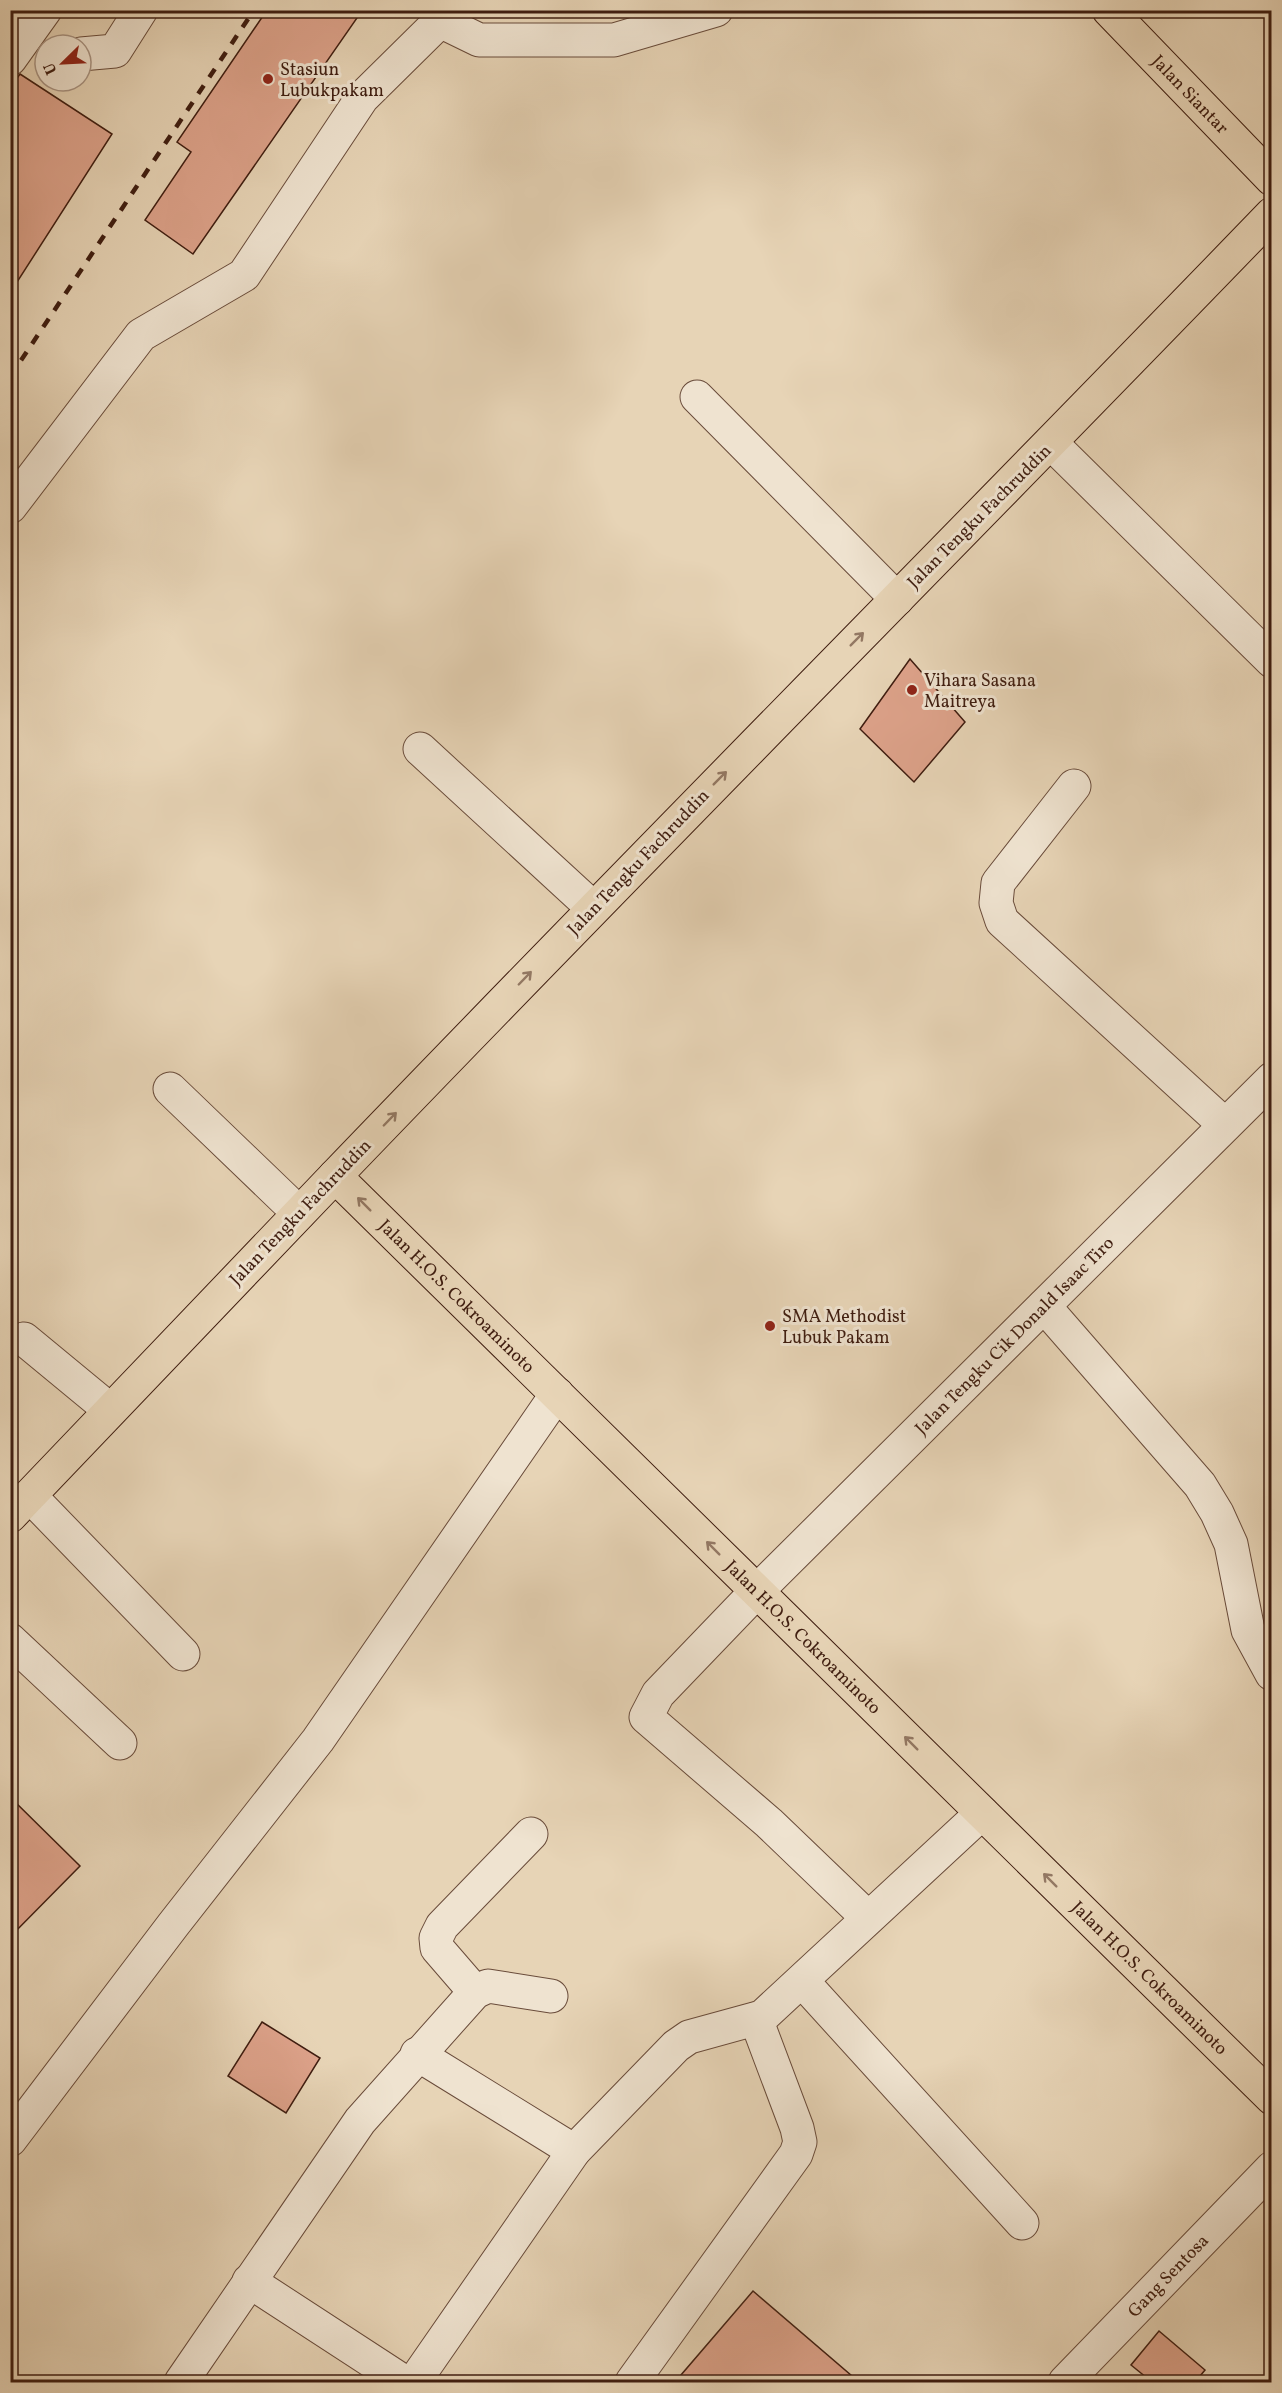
<svg xmlns="http://www.w3.org/2000/svg" width="1282" height="2393" font-family="Vollkorn,serif">
<style>
.building{fill:#dda28a;stroke:#3f1d10;stroke-width:1.5}
.lines{fill:none;stroke-linecap:round;stroke-linejoin:round}
.minor-casing{stroke:#694b3a;stroke-width:35}
.major-casing{stroke:#3f1d10;stroke-width:35}
.highway-casing{stroke:#3f1d10;stroke-width:35}
.minor{stroke:#efe3d0;stroke-width:33}
.major{stroke:#e7d4b6;stroke-width:33}
.highway{stroke:#e7d4b6;stroke-width:33}
.rail{stroke:#3f1d10;stroke-width:4.5;stroke-dasharray:10 10;stroke-linecap:butt}
.oneway{stroke:#937863}
.poi-dot{fill:#8f2418;stroke:#efe3d0;stroke-width:2}
.labels{text-anchor:middle;stroke-width:6;stroke-linejoin:round;paint-order:stroke}
.poi-label{font-size:18px;fill:#3f1d10;stroke:#efe3d0;text-anchor:start}
.street-label{font-size:18px;fill:#3f1d10;stroke:#efe3d0}
</style>
<rect width="100%" height="100%" fill="#e7d4b6"/>
<filter id="stains"><feTurbulence type="fractalNoise" baseFrequency=".00333" numOctaves="4"/><feColorMatrix values="0 0 0 0 .2 0 0 0 0 .09 0 0 0 0 .02 0 0 0 .5 -.17"/></filter>
<radialGradient id="worn" r=".72"><stop offset=".6" stop-color="#630" stop-opacity="0"/><stop offset="1" stop-color="#630" stop-opacity=".3"/></radialGradient>
<path class="building" d="M267,10H347L357,18L193,254L145,220L191,152L177,142Z
M20,74L112,134L10,293V88Z
M910,659L965,722L914,782L860,729Z
M10,1797L80,1866L10,1937Z
M262,2022L320,2058L286,2113L228,2076Z
M753,2291L859,2382H690L681,2375Z
M1159,2331L1205,2370L1195,2382H1152L1131,2365Z"/>
<g class="lines">
<defs>
<g id="minor">
<path d="M440,21L479,40H614L716,10"/>
<path d="M81,54L115,51L141,10"/>
<path d="M10,59L45,10"/>
<path d="M697,397L897,599"/>
<path d="M1051,443L1272,661"/>
<path d="M10,507L141,335L244,275L362,98L440,21L447,10"/>
<path d="M420,749L593,908"/>
<path d="M1074,786L998,883L996,903L1002,921L1225,1125"/>
<path d="M170,1089L299,1213"/>
<path d="M1044,1306L1200,1485L1217,1513L1231,1544L1248,1630L1272,1674"/>
<path d="M24,1339L110,1410"/>
<path d="M30,1496L183,1654"/>
<path d="M10,1640L120,1743"/>
<path id="s1" d="M868,1918L769,1823L646,1717L658,1694L757,1591L1272,1079"/>
<path d="M803,1982L1022,2223"/>
<path d="M475,1992L437,1948L436,1938L442,1926L531,1834"/>
<path d="M417,2054L574,2151"/>
<path d="M10,2140L173,1925L318,1740L557,1394"/>
<path d="M249,2281L404,2382"/>
<path d="M181,2382L360,2121L475,1992L488,1986L551,1996"/>
<path d="M414,2382L574,2151L676,2046L689,2037L762,2017L982,1813"/>
<path d="M632,2382L796,2154L800,2142L797,2128L756,2019"/>
<path id="s2" d="M1065,2382L1272,2168"/>
</g>
<path id="major" d="M10,1516L335,1176"/>
<g id="highway">
<path id="s3" d="M1109,10L1272,179"/>
<path id="s4" d="M1272,214C961,536 645,853 335,1176L1272,2098"/>
</g>
</defs>
<use href="#minor" class="minor-casing"/>
<use href="#major" class="major-casing"/>
<use href="#highway" class="highway-casing"/>
<use href="#minor" class="minor"/>
<use href="#major" class="major"/>
<use href="#highway" class="highway"/>
<path class="rail" d="M10,377L254,10"/>
</g>
<defs><path id="oneway-shaft" d="M-6 0H5M1.5-3L5.5 0L1.5 3" fill="none" stroke-width="1.6" stroke-linecap="round" stroke-linejoin="round" transform="scale(1.5)"/></defs>
<g class="oneway">
<use href="#oneway-shaft" transform="translate(857 639) rotate(-45)"/>
<use href="#oneway-shaft" transform="translate(720 778) rotate(-45)"/>
<use href="#oneway-shaft" transform="translate(525 978) rotate(-46)"/>
<use href="#oneway-shaft" transform="translate(390 1119) rotate(-46)"/>
<use href="#oneway-shaft" transform="translate(364 1204) rotate(-135)"/>
<use href="#oneway-shaft" transform="translate(713 1548) rotate(-135)"/>
<use href="#oneway-shaft" transform="translate(911 1743) rotate(-135)"/>
<use href="#oneway-shaft" transform="translate(1050 1880) rotate(-135)"/>
</g>
<g class="poi-dot">
<circle cx="268" cy="79" r="6"/>
<circle cx="912" cy="690" r="6"/>
<circle cx="770" cy="1326" r="6"/>
</g>
<g class="labels">
<g class="poi-label">
<text x="280" y="75">Stasiun<tspan x="280" dy="21">Lubukpakam</tspan></text>
<text x="924" y="686">Vihara Sasana<tspan x="924" dy="21">Maitreya</tspan></text>
<text x="782" y="1322">SMA Methodist<tspan x="782" dy="21">Lubuk Pakam</tspan></text>
</g>
<g class="street-label">
<text dy="6" stroke="none"><textPath href="#s3" startOffset="117">Jalan Siantar</textPath></text>
<text transform="translate(979 516) rotate(-45)" y="6">Jalan Tengku Fachruddin</text>
<text transform="translate(638 862) rotate(-46)" y="6">Jalan Tengku Fachruddin</text>
<text transform="translate(300 1212) rotate(-46)" y="6">Jalan Tengku Fachruddin</text>
<text dy="6" stroke="none"><textPath href="#s4" startOffset="1514">Jalan H.O.S. Cokroaminoto</textPath></text>
<text dy="6" stroke="none"><textPath href="#s1" startOffset="831">Jalan Tengku Cik Donald Isaac Tiro</textPath></text>
<text dy="6" stroke="none"><textPath href="#s4" startOffset="2000">Jalan H.O.S. Cokroaminoto</textPath></text>
<text dy="6" stroke="none"><textPath href="#s4" startOffset="2486">Jalan H.O.S. Cokroaminoto</textPath></text>
<text dy="6" stroke="none"><textPath href="#s2" startOffset="148">Gang Sentosa</textPath></text>
</g>
</g>
<rect width="1282" height="2393" fill="none" stroke="#e7d4b6" stroke-width="36"/>
<rect x="12" y="12" width="1258" height="2369" fill="none" stroke="#3f1d10" stroke-width="3"/>
<rect x="18" y="18" width="1246" height="2357" fill="none" stroke="#3f1d10" stroke-width="1.5"/>
<g transform="translate(63 63) rotate(246)"><circle r="28" fill="#efe3d0" stroke="#a99483" stroke-width="1.5"/>
<path d="M0-4.5L10 22L0 15L-10 22Z" fill="#8f2418"/>
<text y="-9" font-size="16" font-weight="bold" text-anchor="middle" fill="#3f1d10">U</text>
</g>
<rect width="100%" height="100%" filter="url(#stains)"/>
<rect width="100%" height="100%" fill="url(#worn)"/>
</svg>
